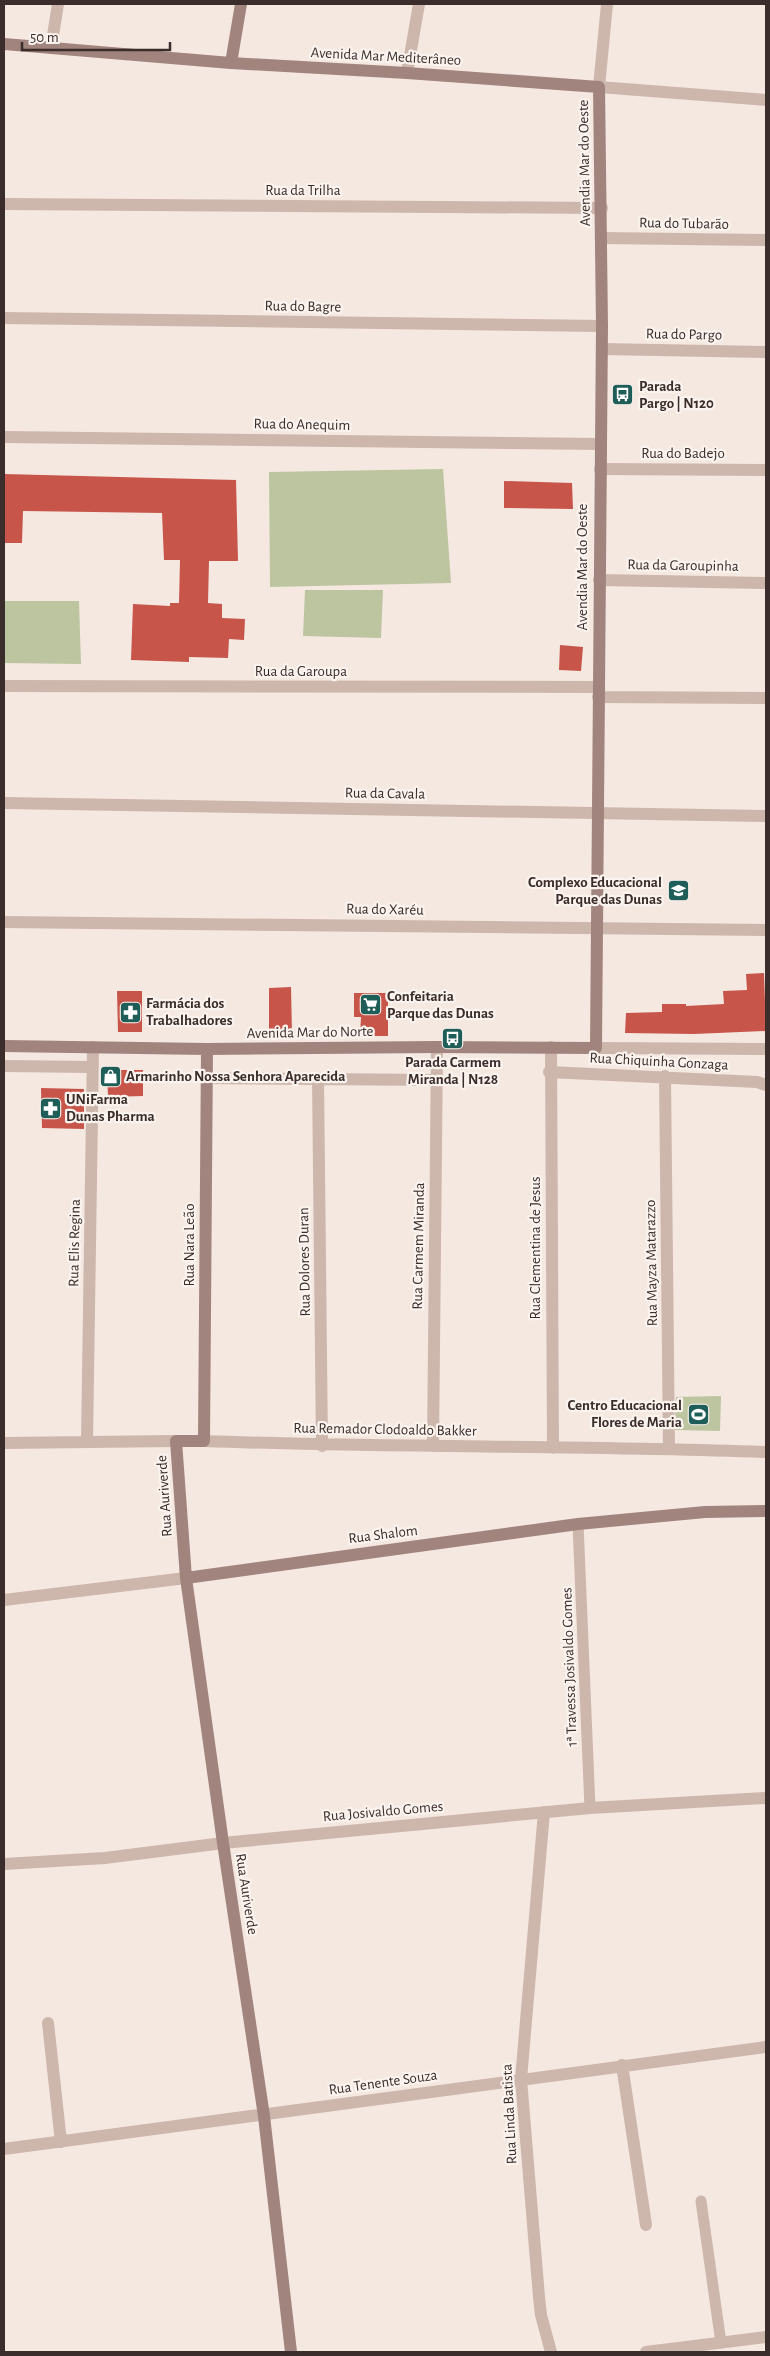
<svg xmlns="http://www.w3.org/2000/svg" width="770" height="2356" font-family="'Alegreya Sans',sans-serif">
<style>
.green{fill:#bdc4a0}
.building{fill:#c8554a}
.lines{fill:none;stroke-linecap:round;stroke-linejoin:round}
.lane{stroke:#cdb6ac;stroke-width:11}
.street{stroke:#cdb6ac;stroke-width:12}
.secondary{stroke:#a1847d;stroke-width:12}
.labels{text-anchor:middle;stroke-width:4.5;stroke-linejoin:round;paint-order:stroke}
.street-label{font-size:15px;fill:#3b2d2b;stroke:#fbf3ee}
.poi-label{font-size:15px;font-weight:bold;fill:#3b2d2b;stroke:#fbf3ee;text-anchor:start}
</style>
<rect width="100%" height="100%" fill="#f4e8e1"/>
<path class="green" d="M443,469L451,583L270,587L269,472Z
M305,590H383L381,638L303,636Z
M4,601H79L81,664L4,663Z
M721,1396L720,1431L675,1430L676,1397Z"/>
<path class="building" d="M4,474L236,480L238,561H209L208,603L222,604V618L245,619L244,640L229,639L228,658L189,657V662L131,660L133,604L170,606V603H179L180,560H164L162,513L23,511L22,543H4Z
M504,481L572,483L573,509L504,508Z
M560,645L583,647L581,671L559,670Z
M764,973L766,1031L694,1034L625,1033L626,1013L662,1012V1004H686V1006L724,1004L723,991L747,990L746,974Z
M291,987L292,1033L269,1034V988Z
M117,991H142V1032H118Z
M354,993H388V1036H360L361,1017H354Z
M107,1070H143V1096L108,1097Z
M41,1088L84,1089V1129L42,1128Z"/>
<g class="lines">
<path class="lane" d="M578,1524L590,1808
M701,2201L721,2343"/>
<path class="street" d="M607,4L599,87L766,100
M51,48L58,4
M407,73L419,4
M4,204L602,208
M601,238L766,240
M4,318L602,326
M602,349L766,352
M4,437L600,444
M600,469L766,470
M599,580L766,583
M4,686L598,687
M598,697L766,698
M4,803L766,816
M4,922L766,930
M551,1047L553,1448
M596,1048L766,1049
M4,1066L92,1067
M549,1072L757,1082L766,1085
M665,1076L669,1449
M207,1078L436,1080
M318,1078L322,1446
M87,1441L93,1047
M204,1441C391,1448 579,1445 766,1452
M4,1443L176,1441
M433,1446L437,1047
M4,1600L186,1578
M544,1812L521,2079L539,2297L541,2315L551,2352
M4,1864L105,1858L223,1843L590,1808L766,1798
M48,2023L61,2142
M622,2065L646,2225
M4,2149C258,2117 512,2080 766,2047
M646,2352L766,2337"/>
<path class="secondary" d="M4,44L231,63L407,73L599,87L602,326L596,1048L437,1047L207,1049L4,1046
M231,63L241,4
M207,1049L204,1441H176L186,1578L223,1843L264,2116L291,2352
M186,1578L578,1524L705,1512L766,1511"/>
</g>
<defs>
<symbol id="bus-square" viewBox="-11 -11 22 22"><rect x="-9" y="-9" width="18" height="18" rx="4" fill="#1f5e58" stroke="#fbf3ee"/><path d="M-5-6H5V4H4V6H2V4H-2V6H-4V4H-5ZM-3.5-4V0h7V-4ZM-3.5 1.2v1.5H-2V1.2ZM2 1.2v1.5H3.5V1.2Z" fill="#fff"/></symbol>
<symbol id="school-square" viewBox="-11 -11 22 22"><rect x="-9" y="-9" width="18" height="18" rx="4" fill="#1f5e58" stroke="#fbf3ee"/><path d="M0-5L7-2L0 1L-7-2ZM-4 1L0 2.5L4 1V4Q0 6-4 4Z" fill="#fff"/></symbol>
<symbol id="supermarket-square" viewBox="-11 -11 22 22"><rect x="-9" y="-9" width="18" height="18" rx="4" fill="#1f5e58" stroke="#fbf3ee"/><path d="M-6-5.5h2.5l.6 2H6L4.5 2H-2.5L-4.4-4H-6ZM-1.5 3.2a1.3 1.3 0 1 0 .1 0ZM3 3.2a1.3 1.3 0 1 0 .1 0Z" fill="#fff"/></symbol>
<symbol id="pharmacy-square" viewBox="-11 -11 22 22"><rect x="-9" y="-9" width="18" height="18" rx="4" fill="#1f5e58" stroke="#fbf3ee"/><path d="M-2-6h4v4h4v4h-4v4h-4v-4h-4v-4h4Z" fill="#fff"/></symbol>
<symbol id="shop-square" viewBox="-11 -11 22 22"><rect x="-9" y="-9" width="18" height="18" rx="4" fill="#1f5e58" stroke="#fbf3ee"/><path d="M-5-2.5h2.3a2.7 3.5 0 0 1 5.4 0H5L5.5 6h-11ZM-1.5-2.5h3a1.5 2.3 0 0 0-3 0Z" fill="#fff"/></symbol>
<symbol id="stadium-square" viewBox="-11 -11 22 22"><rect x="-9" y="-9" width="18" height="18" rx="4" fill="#1f5e58" stroke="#fbf3ee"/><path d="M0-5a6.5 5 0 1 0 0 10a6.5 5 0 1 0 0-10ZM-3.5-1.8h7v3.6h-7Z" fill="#fff"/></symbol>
</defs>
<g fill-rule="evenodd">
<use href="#bus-square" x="610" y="382" width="25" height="25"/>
<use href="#school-square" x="666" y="878" width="25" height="25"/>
<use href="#supermarket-square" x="358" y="992" width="25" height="25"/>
<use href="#pharmacy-square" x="118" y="1000" width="25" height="25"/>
<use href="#bus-square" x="440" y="1026" width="25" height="25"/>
<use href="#shop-square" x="98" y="1064" width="25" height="25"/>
<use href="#pharmacy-square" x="38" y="1096" width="25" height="25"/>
<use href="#stadium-square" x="686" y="1402" width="25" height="25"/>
</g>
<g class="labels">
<g class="street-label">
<text transform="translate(386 56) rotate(3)" y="5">Avenida Mar Mediterâneo</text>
<text transform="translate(584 163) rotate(-91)" y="5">Avendia Mar do Oeste</text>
<text x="303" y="195">Rua da Trilha</text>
<text transform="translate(684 223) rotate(1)" y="5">Rua do Tubarão</text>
<text transform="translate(303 306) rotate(1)" y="5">Rua do Bagre</text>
<text transform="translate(684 334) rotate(1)" y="5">Rua do Pargo</text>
<text transform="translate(302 424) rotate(1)" y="5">Rua do Anequim</text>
<text x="683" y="458">Rua do Badejo</text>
<text transform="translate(683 565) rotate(1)" y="5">Rua da Garoupinha</text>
<text transform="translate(582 567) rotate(-90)" y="5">Avendia Mar do Oeste</text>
<text x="301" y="676">Rua da Garoupa</text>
<text transform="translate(385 793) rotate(1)" y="5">Rua da Cavala</text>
<text transform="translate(385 909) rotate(1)" y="5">Rua do Xaréu</text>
<text transform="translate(310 1032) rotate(-1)" y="5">Avenida Mar do Norte</text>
<text transform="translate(659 1061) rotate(3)" y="5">Rua Chiquinha Gonzaga</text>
<text transform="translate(74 1243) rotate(-89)" y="5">Rua Elis Regina</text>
<text transform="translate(189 1245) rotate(-90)" y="5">Rua Nara Leão</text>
<text transform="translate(418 1246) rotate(-89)" y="5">Rua Carmem Miranda</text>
<text transform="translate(535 1248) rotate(-90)" y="5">Rua Clementina de Jesus</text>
<text transform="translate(304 1262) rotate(-91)" y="5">Rua Dolores Duran</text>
<text transform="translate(651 1263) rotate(-91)" y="5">Rua Mayza Matarazzo</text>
<text transform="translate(385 1429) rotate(1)" y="5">Rua Remador Clodoaldo Bakker</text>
<text transform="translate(164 1496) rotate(-94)" y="5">Rua Auriverde</text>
<text transform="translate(383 1534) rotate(-7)" y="5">Rua Shalom</text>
<text transform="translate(569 1667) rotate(-92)" y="5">1ª Travessa Josivaldo Gomes</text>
<text transform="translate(383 1811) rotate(-5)" y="5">Rua Josivaldo Gomes</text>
<text transform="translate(247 1894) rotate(81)" y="5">Rua Auriverde</text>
<text transform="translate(383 2082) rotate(-8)" y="5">Rua Tenente Souza</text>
<text transform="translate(509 2114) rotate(-93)" y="5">Rua Linda Batista</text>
</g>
<g class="poi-label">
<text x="639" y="391">Parada<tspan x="639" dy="17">Pargo | N120</tspan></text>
<text x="662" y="887" text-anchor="end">Complexo Educacional<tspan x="662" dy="17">Parque das Dunas</tspan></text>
<text x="387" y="1001">Confeitaria<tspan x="387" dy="17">Parque das Dunas</tspan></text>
<text x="146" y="1008">Farmácia dos<tspan x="146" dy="17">Trabalhadores</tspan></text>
<text x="453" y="1067" text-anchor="middle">Parada Carmem<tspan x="453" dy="17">Miranda | N128</tspan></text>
<text x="126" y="1081">Armarinho Nossa Senhora Aparecida</text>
<text x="66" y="1104">UNiFarma<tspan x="66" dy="17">Dunas Pharma</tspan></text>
<text x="682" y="1410" text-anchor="end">Centro Educacional<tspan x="682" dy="17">Flores de Maria</tspan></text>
</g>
</g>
<rect width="770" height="2356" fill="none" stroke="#3b2d2b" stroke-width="10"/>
<path d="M22 42v8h148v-8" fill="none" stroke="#3b2d2b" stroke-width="2.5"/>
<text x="30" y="42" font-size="15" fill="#3b2d2b" stroke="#fbf3ee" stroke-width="4" paint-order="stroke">50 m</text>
</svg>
